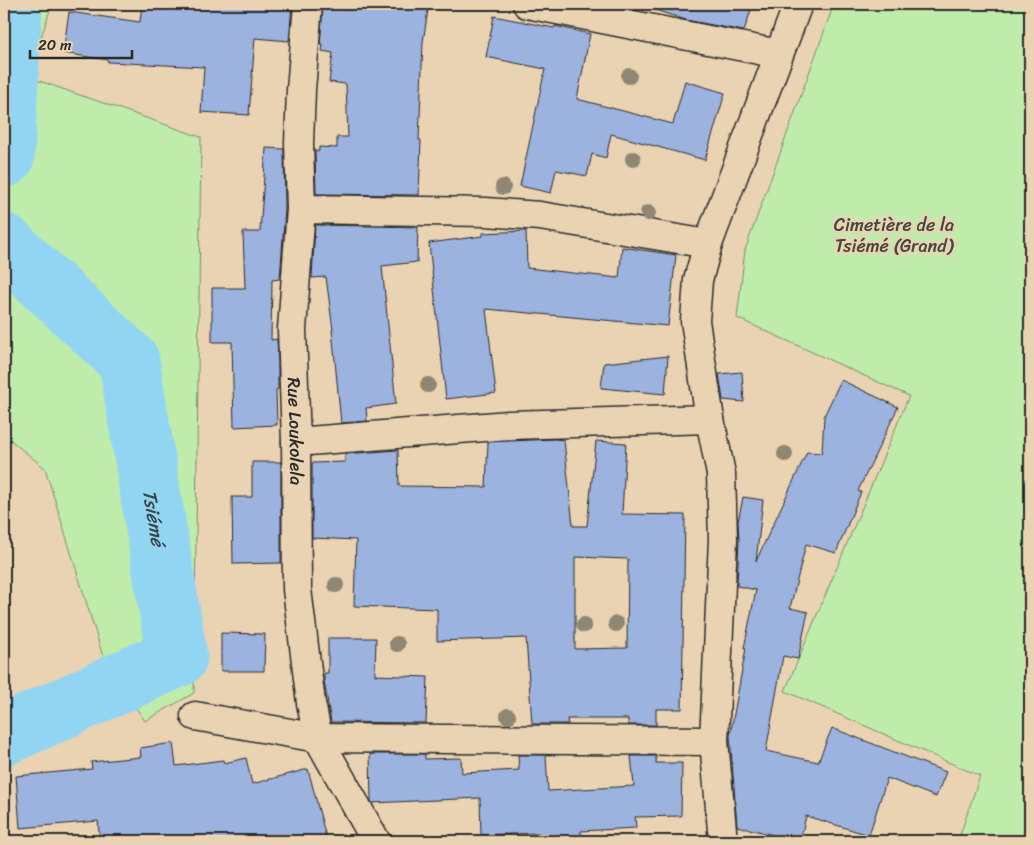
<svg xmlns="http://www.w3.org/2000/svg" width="1034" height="845" font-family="Sriracha,sans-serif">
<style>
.green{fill:#bfecaa;stroke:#758c6a}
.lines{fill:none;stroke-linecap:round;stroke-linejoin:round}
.river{stroke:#91d5f3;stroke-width:61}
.building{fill:#9cb2df;stroke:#2b2b2b;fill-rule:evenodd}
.street-casing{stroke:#2b2b2b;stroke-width:31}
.street{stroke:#ead3b3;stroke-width:28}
.tree{fill:#8d8773}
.labels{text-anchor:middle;stroke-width:5;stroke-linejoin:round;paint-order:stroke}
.park-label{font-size:18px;fill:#41483e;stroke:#ead3b3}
.street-label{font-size:18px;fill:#2b2b2b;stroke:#ead3b3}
.water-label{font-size:19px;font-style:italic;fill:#3a4449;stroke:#ead3b3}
</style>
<rect width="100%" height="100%" fill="#ead3b3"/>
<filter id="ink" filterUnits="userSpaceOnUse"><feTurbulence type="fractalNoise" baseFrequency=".02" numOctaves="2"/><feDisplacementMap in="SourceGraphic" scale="10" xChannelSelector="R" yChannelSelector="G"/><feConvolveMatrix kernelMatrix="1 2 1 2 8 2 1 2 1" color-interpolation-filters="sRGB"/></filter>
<g filter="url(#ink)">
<path class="green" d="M4,4H52L28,77L201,137L194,693L145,721L105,663L45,468L4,435Z
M834,4H1030V841H958L980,776L785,691L909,396L737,318L745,250Z
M4,763L11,841H4Z"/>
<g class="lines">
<g class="river">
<path d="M4,157L12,4"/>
<path id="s1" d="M4,244L129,361L177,657L4,735"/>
</g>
</g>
<path class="building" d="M142,4H292L289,41L255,38L249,115L201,112L204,67L108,62V60L63,53L69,12L140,22Z
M352,4H429L423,42L419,140H421L419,195L316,194L315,151H319V147L337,148V137H348L346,84L329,82L333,53L322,51L323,44H320L323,6L351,10Z
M656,4H753L744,31L686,20L655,10Z
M494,16L554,28L555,26L590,34L577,99L673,124L685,81L725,93L705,160L611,134L606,158L592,154L587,176L556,170L551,193L520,186L545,69L486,57Z
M266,148L284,149L285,209L280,279L272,280L271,340L277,339L278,362V389L276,390L277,425L234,427L232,342H212V288H245L243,232H260Z
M315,225L418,227L417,262L382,266L396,404L366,408L367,421L341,423L332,330H333L326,277L312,278Z
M526,231L527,268L619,278L622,247L676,255L668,326L486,309L496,393L446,399L429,243L483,236V233Z
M668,356L665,394L601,388L604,363Z
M742,372L744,402L723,400L719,374Z
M841,380L898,407L858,491L861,492L836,553L806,544L790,608L808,612L798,659L783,656L766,751L818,762L832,728L946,772L936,797L887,778L869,835L806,816L800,841H798L737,826L730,736L746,648H744L756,590L737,586L739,540L738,522L743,497L763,500L756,561L807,452L822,453L824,416Z
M555,439L564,440L573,526H587L596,441L626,443L622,514L685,515L682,709H656V725H628V719H567L568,724H532L526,638L437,641V609L354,606L356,540L312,538V463L345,462V454L398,450L399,486L486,487L488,442ZM575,557L628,559L627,648L575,649Z
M252,462H281V563L233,564L232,497H252Z
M221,633L265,634L264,671H221Z
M328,638H376L375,675L428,677L426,723L331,722L324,681V673H328Z
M173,743L176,766L223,760L224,763L246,758L252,784L308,769L327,841H100L98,821L20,828L16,776L92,769L91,762L141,757L140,748Z
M370,754H425V759L461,758L462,773L519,770L518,755H546L548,791L634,786L631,756H656V763H682L681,816L635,817L636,828L581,831V841H540L539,833L481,835L480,798L372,803L371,801Z"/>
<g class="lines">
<defs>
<g id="street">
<path id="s2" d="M308,4L301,90L299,143L301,209L292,329L296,442L297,589L311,703L318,738L376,841"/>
<path d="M527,4L779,54"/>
<path d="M301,209L486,212L540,216L708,244"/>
<path d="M296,442L509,425L710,419"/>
<path d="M195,716L318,738L714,741"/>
<path d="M723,841L714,741L723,539L721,474L710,419L695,321L698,280L708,244L798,4"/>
</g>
</defs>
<use href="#street" class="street-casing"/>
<use href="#street" class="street"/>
</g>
<g class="tree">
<circle cx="629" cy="76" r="8"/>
<circle cx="633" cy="159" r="8"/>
<circle cx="503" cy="187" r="8"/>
<circle cx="648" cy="213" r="8"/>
<circle cx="428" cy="385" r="8"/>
<circle cx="785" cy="454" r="8"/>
<circle cx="336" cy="585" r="8"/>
<circle cx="616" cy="624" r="8"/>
<circle cx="584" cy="625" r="8"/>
<circle cx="397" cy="644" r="8"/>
<circle cx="508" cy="716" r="8"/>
</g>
</g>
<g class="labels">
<g class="park-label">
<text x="894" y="231">Cimetière de la<tspan x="894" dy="21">Tsiémé (Grand)</tspan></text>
</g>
<g class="street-label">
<text dy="6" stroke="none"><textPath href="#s2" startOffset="428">Rue Loukolela</textPath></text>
</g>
<g class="water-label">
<text dy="7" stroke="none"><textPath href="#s1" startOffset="330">Tsiémé</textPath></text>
</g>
</g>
<rect width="1034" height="845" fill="none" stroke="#ead3b3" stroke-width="20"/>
<rect x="10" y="10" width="1014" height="825" fill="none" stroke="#2b2b2b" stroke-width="2" filter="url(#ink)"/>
<path d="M30 50v8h102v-8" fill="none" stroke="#2b2b2b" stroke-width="2.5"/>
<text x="38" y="50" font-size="15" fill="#2b2b2b" stroke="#ead3b3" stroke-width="4" paint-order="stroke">20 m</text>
</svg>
